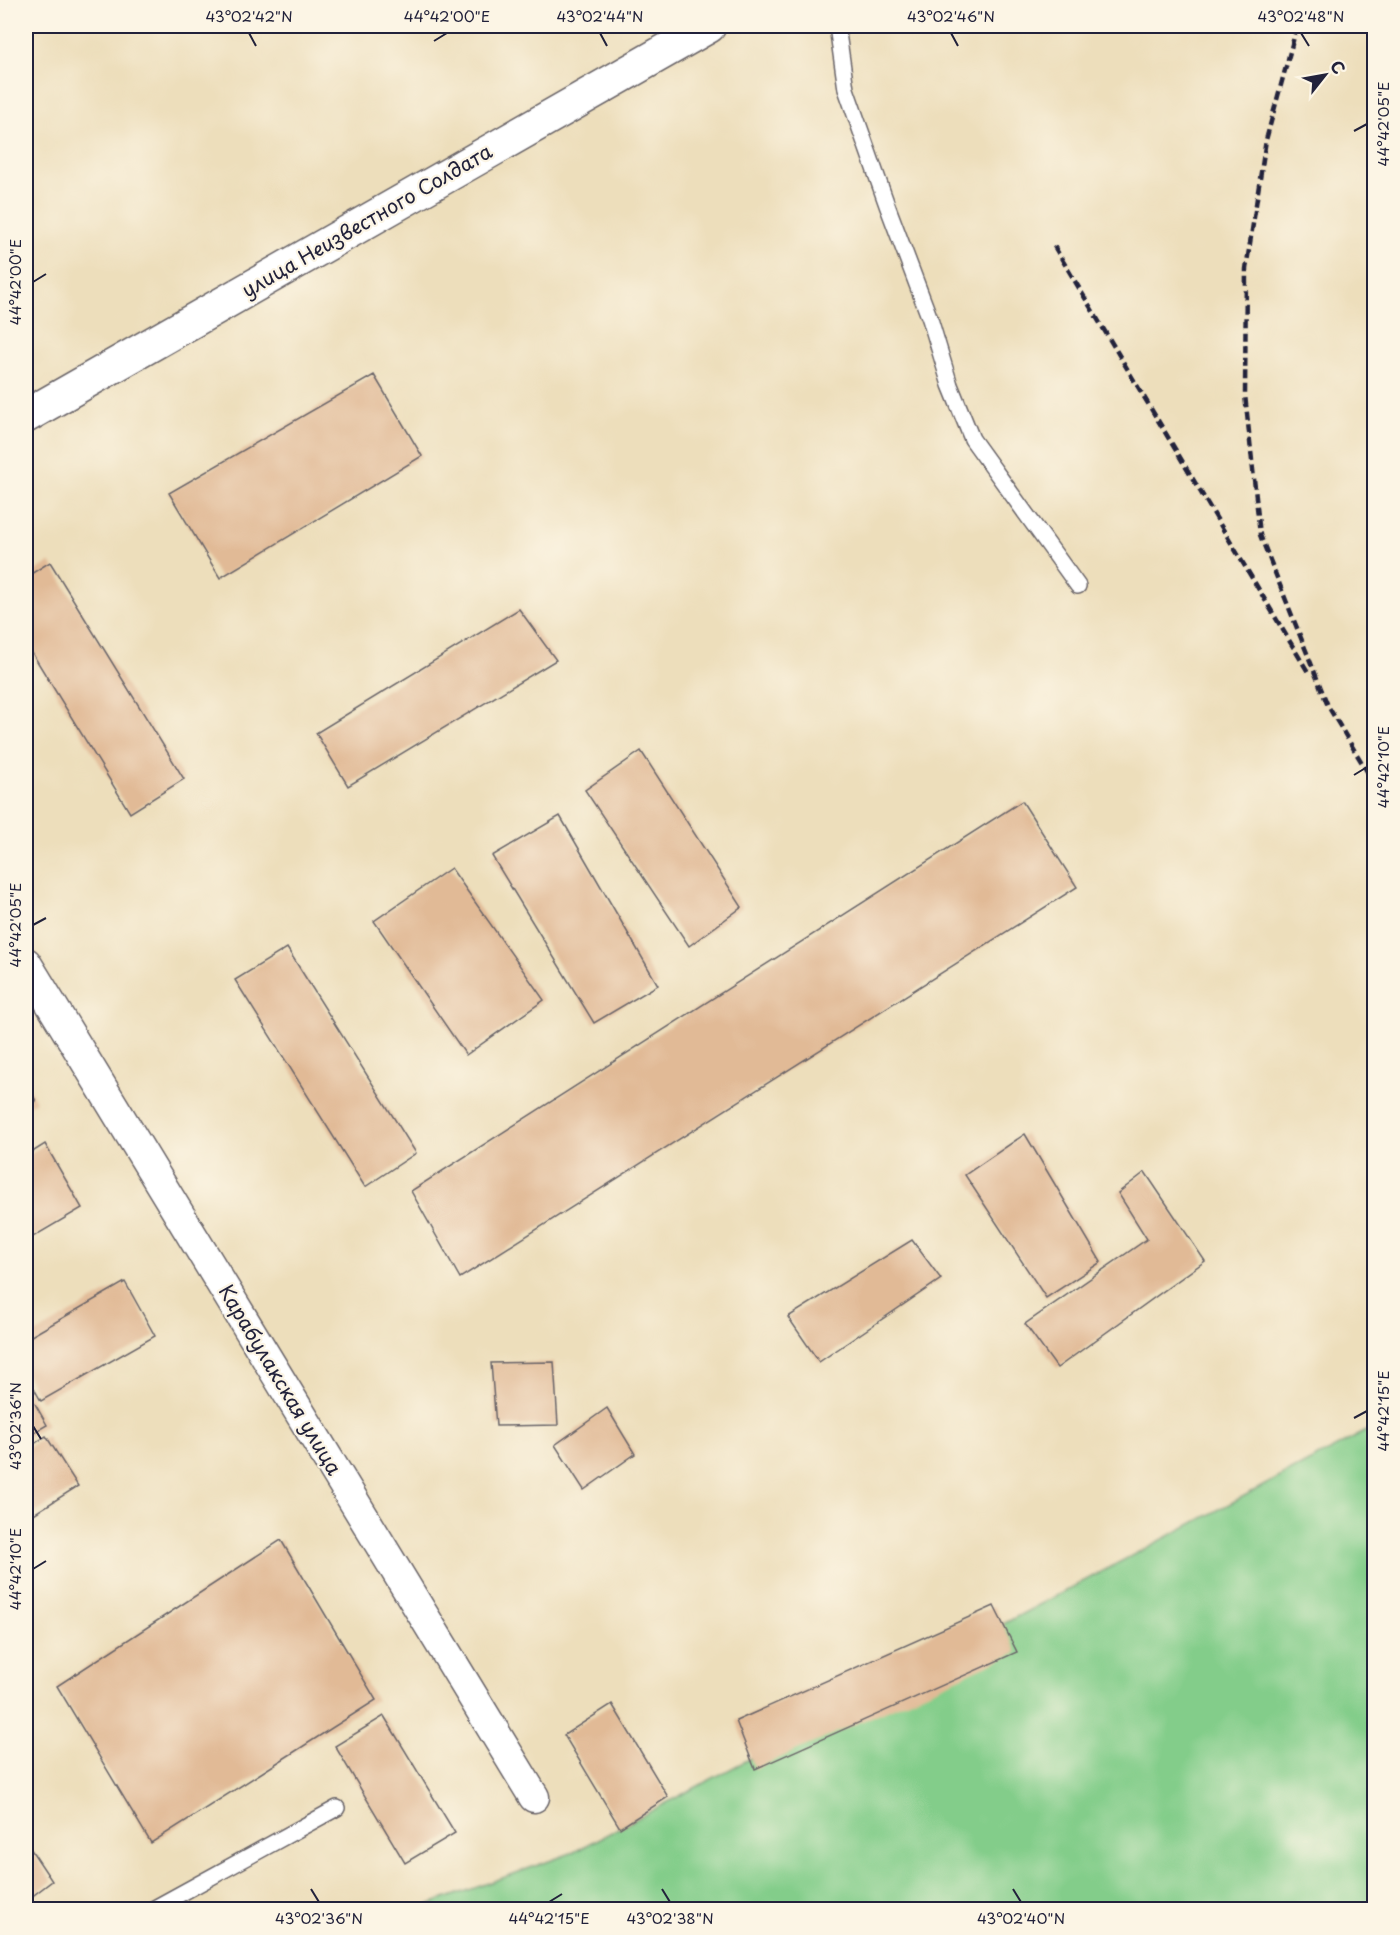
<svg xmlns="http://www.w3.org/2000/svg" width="1400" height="1935" font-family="'Playpen Sans',sans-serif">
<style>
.green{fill:#83cd8a;stroke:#527862;stroke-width:1.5}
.building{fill:#e1ba96}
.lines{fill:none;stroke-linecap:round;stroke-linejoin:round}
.service-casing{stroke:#696468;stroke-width:18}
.minor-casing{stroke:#696468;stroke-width:33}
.tertiary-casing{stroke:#696468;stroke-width:36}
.service{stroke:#fff;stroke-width:15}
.minor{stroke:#fff;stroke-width:30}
.tertiary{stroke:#fff;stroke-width:33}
.rail{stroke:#22223b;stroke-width:4.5;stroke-dasharray:9 4.5;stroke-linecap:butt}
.ticks{fill:none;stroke:#22223b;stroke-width:2}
.labels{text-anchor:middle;stroke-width:4.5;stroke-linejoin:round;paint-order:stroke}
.street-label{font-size:20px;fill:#22223b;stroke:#fcf5e5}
.neatline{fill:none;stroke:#22223b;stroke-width:2}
.ticks-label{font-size:15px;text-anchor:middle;fill:#22223b}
</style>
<rect width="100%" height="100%" fill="#fcf5e5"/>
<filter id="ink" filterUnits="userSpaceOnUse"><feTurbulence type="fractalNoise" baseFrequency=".0167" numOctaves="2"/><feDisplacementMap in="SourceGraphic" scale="12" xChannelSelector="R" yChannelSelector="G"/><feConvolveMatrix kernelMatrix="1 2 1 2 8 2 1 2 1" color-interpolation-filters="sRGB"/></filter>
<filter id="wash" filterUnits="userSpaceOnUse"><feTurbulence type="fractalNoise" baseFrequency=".008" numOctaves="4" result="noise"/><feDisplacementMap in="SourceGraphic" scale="24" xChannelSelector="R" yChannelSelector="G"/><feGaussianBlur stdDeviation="1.35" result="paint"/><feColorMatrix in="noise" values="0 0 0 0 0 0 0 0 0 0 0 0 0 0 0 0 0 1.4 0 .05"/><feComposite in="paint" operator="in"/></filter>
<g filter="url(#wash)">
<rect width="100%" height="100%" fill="#eddebb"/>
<path class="green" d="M1374,1427V1909L414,1910L574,1852Z"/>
<g id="blocks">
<path class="building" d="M374,375L422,456L220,578L169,493Z
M50,562L184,779L130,813L26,643V577Z
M519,609L556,660L348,786L316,733Z
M641,751L742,907L689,946L585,790Z
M1022,801L1077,887L460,1278L411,1191Z
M560,816L658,985L594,1023L492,856Z
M451,868L544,1000L466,1055L374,921Z
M287,948L416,1153L365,1187L235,980Z
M26,1083L36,1101L26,1107Z
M1025,1134L1101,1262L1046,1298L965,1175Z
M45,1144L82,1208L26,1241V1156Z
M1145,1172L1205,1261L1057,1368L1025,1324L1147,1239L1118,1193Z
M912,1240L941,1279L819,1362L788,1317Z
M125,1282L155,1336L41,1401L26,1374V1339Z
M554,1362L558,1425L496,1426L491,1363Z
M26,1388L47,1425L26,1437Z
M607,1408L635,1454L584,1490L555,1445Z
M46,1436L78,1486L26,1519V1449Z
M281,1540L376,1700L151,1843L57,1686Z
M994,1606L1017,1652L755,1769L736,1721Z
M612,1704L668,1797L620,1828L564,1735Z
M384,1716L455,1833L405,1863L335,1746Z
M26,1842L52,1881L26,1901Z"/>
</g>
</g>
<g filter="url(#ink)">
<use href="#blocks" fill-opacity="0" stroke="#696468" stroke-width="1.5"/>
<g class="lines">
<defs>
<path id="service" d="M837,26L846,89L887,205L930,319L950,385L972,439L1078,586
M151,1910L337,1808"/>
<path id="minor" d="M26,963L534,1797"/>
<path id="tertiary" d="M26,416L709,26"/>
</defs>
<use href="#service" class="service-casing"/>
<use href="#minor" class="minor-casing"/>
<use href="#tertiary" class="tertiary-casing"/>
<use href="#service" class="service"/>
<use href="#minor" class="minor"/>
<use href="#tertiary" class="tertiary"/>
<path class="rail" d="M1297,26L1266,140L1246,269L1245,395L1260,535L1328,706L1374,783
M1054,246L1308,672"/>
</g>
</g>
<path class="ticks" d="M249,33L256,46M600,33L607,46M951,33L958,46M1301,33L1309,46M434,41L447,33M1354,131L1367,124M33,282L46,274M1354,775L1367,767M33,925L46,918M1354,1418L1367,1411M33,1426L41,1439M33,1569L46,1561M311,1889L319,1902M662,1889L670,1902M1013,1889L1021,1902M549,1902L562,1894"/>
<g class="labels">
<g class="street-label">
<text transform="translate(367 221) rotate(-30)" y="7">улица Неизвестного Солдата</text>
<text transform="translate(280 1380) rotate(59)" y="7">Карабулакская улица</text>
</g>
</g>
<rect width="1400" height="1935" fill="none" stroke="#fcf5e5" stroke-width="66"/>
<g transform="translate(1325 75) rotate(59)" stroke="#fcf5e5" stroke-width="4.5" paint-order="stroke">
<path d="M0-4.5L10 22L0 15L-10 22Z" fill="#22223b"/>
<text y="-9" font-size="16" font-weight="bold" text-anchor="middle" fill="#22223b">С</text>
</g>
<rect x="33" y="33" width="1334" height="1869" class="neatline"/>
<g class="ticks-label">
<text x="249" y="22">43°02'42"N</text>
<text x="447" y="22">44°42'00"E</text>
<text x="600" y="22">43°02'44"N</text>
<text x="951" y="22">43°02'46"N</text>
<text x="1301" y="22">43°02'48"N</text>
<text transform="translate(1384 124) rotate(-90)" y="5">44°42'05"E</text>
<text transform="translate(16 282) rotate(-90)" y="5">44°42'00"E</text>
<text transform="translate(1384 767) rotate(-90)" y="5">44°42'10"E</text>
<text transform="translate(16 925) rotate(-90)" y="5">44°42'05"E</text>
<text transform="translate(1384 1411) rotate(-90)" y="5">44°42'15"E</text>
<text transform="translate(16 1426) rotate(-90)" y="5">43°02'36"N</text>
<text transform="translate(16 1569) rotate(-90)" y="5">44°42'10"E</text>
<text x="319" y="1924">43°02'36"N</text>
<text x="549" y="1924">44°42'15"E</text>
<text x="670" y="1924">43°02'38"N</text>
<text x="1021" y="1924">43°02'40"N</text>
</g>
</svg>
